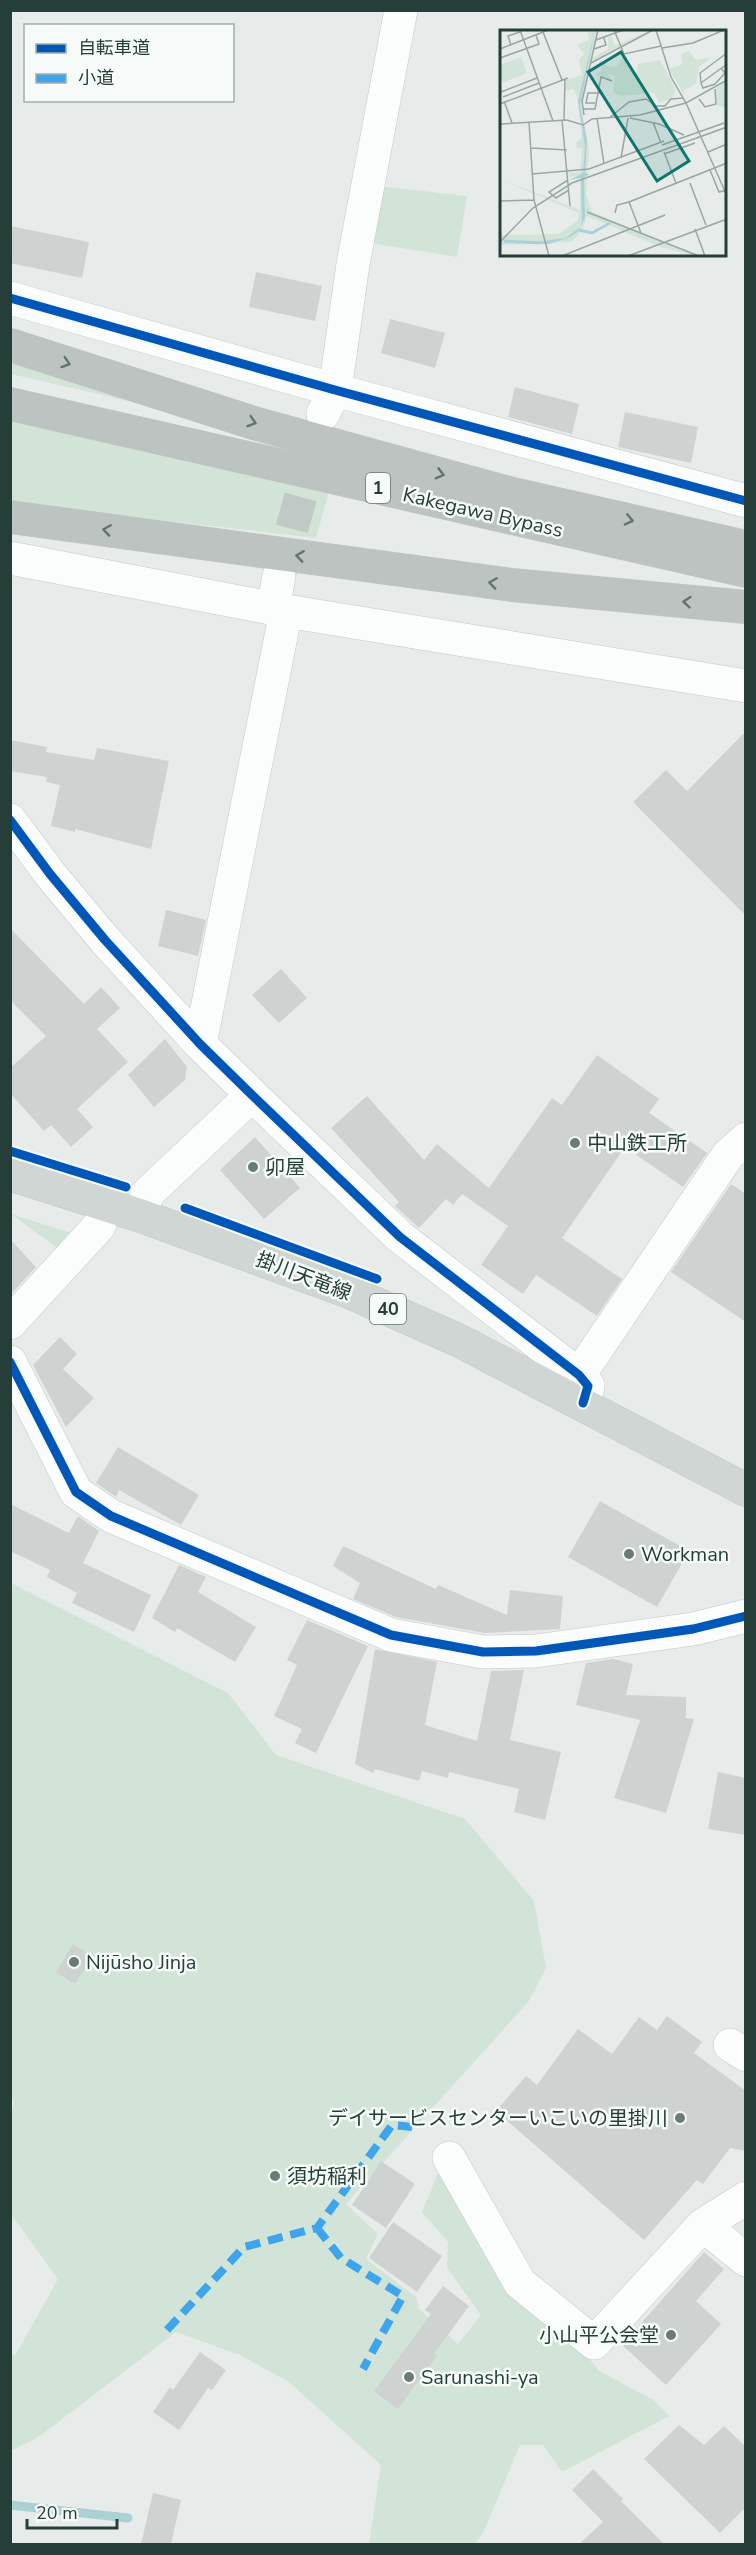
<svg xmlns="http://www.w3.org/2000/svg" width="756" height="2555" font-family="'Nunito Sans','Noto Sans JP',sans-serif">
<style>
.green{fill:#d2e4d7}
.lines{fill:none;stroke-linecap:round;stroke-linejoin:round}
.stream{stroke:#abd1d7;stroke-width:9}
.building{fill:#ced3d1}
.minor-tunnel{stroke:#c0c9c6;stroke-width:33;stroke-dasharray:33 16;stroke-linecap:butt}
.minor-casing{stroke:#c4c9c7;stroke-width:34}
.major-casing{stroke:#c2cac8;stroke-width:34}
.highway-casing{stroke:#c2cac8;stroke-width:34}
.minor{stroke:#fbfcfc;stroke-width:33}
.major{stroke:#cfd6d4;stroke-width:33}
.highway{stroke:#bcc3c1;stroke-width:33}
.quiet{stroke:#3ea4ec;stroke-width:8;stroke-dasharray:15 8;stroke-linecap:butt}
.cycleway-casing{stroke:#f6faf8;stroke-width:13}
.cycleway{stroke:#0057b8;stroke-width:9}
.oneway{stroke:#61746f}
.poi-dot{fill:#697c76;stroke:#f6faf8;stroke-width:2}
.labels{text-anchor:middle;stroke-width:5;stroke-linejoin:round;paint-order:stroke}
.shield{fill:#f6faf8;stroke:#647772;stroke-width:1.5}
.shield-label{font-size:18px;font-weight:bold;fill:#253f38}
.street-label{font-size:20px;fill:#253f38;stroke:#f6faf8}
.poi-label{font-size:20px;fill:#253f38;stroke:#f6faf8;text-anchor:start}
.inset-river{fill:none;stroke:#abd1d7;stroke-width:3}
.inset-road{fill:none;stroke:#99a7a3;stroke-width:1.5}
.view{fill:#0f766e;fill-opacity:0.15;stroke:#0f766e;stroke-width:3}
.inset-edge{fill:none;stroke:#253f38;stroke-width:3}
</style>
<rect width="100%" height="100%" fill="#e7ecea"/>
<path class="green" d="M377,186L467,196L457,257L371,243Z
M11,355L154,407L11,374Z
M11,419L330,488L316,538L11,503Z
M11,1214L77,1235L63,1252Z
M11,1583L228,1693L276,1755L465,1819L534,1901L546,1968L529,2001L346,2204L378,2234L366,2259L416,2297L419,2309L458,2344L481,2315L447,2268L448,2242L422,2212L441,2166L598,2370L653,2400L669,2416L562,2472L543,2445H520L484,2531L475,2544H369L381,2465L289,2382L240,2355L176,2332L40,2436L11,2451V2356L16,2354L58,2279L11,2214L10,2119L14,2103L10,2093Z"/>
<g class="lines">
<path class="stream" d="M10,2505L128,2518"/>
</g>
<path class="building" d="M10,226L89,242L82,278L10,263Z
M256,272L322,286L315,321L249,307Z
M390,319L445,333L435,368L381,353Z
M515,387L579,404L572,434L508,417Z
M625,412L698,427L691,463L618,447Z
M746,731V916L633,802L666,770L687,791Z
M10,740L47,747L46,752L94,760L97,748L169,761L151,849L75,829V832L51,826L60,785L46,782L47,777L10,771Z
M166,910L206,920L198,956L158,946Z
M10,928L84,1004L101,987L120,1008L97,1029L128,1062L77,1109L93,1127L71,1147L51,1125L44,1131L10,1093V1068L46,1036L10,1000Z
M281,969L307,998L279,1023L252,995Z
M165,1039L187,1067L185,1080L154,1107L128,1075Z
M597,1055L659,1099L649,1113L707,1153L683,1187L625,1147L562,1238L622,1279L597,1316L536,1275L523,1294L481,1265L508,1226L462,1194L453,1205L446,1199L419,1228L395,1206L399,1202L331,1128L367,1096L424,1160L437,1144L489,1188L552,1098L562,1105Z
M255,1137L300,1188L264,1219L220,1170Z
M731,1184L746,1194V1322L671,1272Z
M10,1239L36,1267L10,1295Z
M60,1337L77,1354L63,1369L94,1398L66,1427L33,1365Z
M118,1447L199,1495L181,1525L119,1490L116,1497L96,1483Z
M600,1501L689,1551L657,1607L568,1557Z
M10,1504L69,1533L78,1516L99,1531L83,1563L151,1595L134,1632L72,1603L77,1593L47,1577L50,1570L10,1551Z
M343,1546L436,1589L438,1585L507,1615L510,1590L563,1596L560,1629L485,1633L396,1617L353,1599L360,1583L333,1566Z
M179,1565L206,1577L198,1592L256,1627L235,1662L177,1628L175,1632L152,1618Z
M307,1620L368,1646L316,1753L295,1743L302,1729L274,1716L297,1665L287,1660Z
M375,1649L437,1662L425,1725L477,1741L491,1671L524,1670L510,1740L561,1752L545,1820L514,1812L519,1789L449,1772L448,1778L422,1771L419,1781L375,1769L373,1773L355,1764Z
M613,1659L633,1664L626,1695L686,1697V1718L694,1719L666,1813L614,1798L640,1720L576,1705L586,1663Z
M718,1772L746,1778V1835L708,1829Z
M73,1944L93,1957L75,1984L56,1972Z
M667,2016L702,2042L694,2053L746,2091V2151L730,2148L703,2184L697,2180L644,2240L496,2111L526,2076L537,2085L578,2029L612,2054L639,2017L657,2030Z
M381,2161L415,2184L386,2228L352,2205Z
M393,2222L442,2256L417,2292L369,2258Z
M704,2252L724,2269L696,2301L721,2324L666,2385L622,2345Z
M443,2286L469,2306L434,2354L437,2356L398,2409L374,2391L431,2314L425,2310Z
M200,2352L226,2370L212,2390L208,2388L179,2430L153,2412L170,2387L173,2390Z
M679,2425L704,2445L724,2426L746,2447V2507L720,2533L644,2459Z
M593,2469L623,2499L621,2501L664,2544H579L603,2522L572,2490Z
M153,2493L181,2500L171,2544H141Z"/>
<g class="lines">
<path class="minor-tunnel" d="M279,576L315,444"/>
<defs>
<path id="minor" d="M10,298L335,390L746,501
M323,414L335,390L353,264L401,10
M10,558L286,611L746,686
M273,608L279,576
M10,820L50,874L105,940L200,1044L252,1095L400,1237L579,1375L588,1386L583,1403
M200,1044L286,611
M141,1216L147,1194L252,1095
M10,1323L99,1226L107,1204
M10,1362L76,1492L111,1516L391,1635L483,1652L536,1651L693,1629L746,1616
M579,1375L728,1155L746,1139
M730,2045L746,2055
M449,2158L520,2283L594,2343L703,2225L746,2198
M703,2225L746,2260"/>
<path id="major" d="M10,1174L141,1216L347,1291L460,1341L746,1490"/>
<path id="highway" d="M10,345L257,424L509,493L746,547
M10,404L746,571
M10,517L512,585L746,607"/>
</defs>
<use href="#minor" class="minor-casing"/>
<use href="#major" class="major-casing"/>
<use href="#highway" class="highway-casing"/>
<use href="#minor" class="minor"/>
<use href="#major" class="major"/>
<use href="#highway" class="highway"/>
<path class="quiet" d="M317,2228L341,2258L403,2296L363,2369
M167,2330L244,2247L317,2228L392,2125L412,2127"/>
<defs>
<path id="cycleway" d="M10,298L335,390L746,501
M10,820L50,874L105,940L200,1044L252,1095L400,1237L579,1375L588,1386L583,1403
M10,1151L126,1187
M185,1208L377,1279
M10,1362L76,1492L111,1516L391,1635L483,1652L536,1651L693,1629L746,1616"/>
</defs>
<use href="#cycleway" class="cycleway-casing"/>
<use href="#cycleway" class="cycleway"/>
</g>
<defs><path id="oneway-chevron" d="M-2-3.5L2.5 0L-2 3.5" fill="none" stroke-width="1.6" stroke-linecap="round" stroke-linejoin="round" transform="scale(1.5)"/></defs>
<g class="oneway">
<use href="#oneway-chevron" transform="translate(66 363) rotate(18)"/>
<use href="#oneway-chevron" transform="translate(252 422) rotate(17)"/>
<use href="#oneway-chevron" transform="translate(440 474) rotate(15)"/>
<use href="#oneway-chevron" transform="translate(629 520) rotate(13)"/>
<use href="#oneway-chevron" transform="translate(107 530) rotate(-172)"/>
<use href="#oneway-chevron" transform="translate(300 556) rotate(-172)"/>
<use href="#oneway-chevron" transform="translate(493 583) rotate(-172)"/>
<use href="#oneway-chevron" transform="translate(687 602) rotate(-175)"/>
</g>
<g class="poi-dot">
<circle cx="575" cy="1143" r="6"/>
<circle cx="253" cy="1167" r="6"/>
<circle cx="629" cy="1554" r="6"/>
<circle cx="74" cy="1962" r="6"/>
<circle cx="680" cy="2118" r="6"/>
<circle cx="275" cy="2176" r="6"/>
<circle cx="671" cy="2335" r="6"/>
<circle cx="409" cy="2377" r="6"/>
</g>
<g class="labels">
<g class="shield">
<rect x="366" y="473" width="24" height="30" rx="4.5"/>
<rect x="370" y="1294" width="36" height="30" rx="4.5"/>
</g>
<g class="shield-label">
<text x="378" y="494">1</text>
<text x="388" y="1315">40</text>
</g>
<g class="street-label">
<text transform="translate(483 512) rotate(13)" y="7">Kakegawa Bypass</text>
<text transform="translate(304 1276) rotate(21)" y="7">掛川天竜線</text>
</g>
<g class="poi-label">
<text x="587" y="1150">中山鉄工所</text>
<text x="265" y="1174">卯屋</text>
<text x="641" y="1561">Workman</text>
<text x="86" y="1969">Nijūsho Jinja</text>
<text x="668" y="2125" text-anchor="end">デイサービスセンターいこいの里掛川</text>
<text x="287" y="2183">須坊稲利</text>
<text x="659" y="2342" text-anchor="end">小山平公会堂</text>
<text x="421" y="2384">Sarunashi-ya</text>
</g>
</g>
<g transform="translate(500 30)">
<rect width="226" height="226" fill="#e7ecea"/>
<path d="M87,0L89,3L97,0L92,28L108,19V7L111,6L115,16L151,0L90,32L82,81L89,121L86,164L92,182L198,226L160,217L87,186L82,201L71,212L0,215V199L2,205L59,204L78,190L79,183L0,149L80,180V144L69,148V143L80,142L82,118H77L76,113L82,108L77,66L73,59L65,61L66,50L82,45L79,30L84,24L77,15L89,10ZM189,21L196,30L212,27L199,37L196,54L184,60V65L169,39L183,34L181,24ZM124,25L128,27L126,35L136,44L138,34L160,30L176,60L172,69L159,73L154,63L121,66L113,62L115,46L107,43L112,50L96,46L101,40L100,29L107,36L116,37ZM21,27L27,43L2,53L0,35ZM226,50V79L217,75L216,59Z" fill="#d2e4d7"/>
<path d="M95,0L80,75L87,110L85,143L90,144L84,147L85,188L77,202L70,207L49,214H41L37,212L66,208L80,197L82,190L81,148L69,150L83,143L85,117L78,71Z" fill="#abd1d7"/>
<path class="inset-river" d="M79,200L92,203L110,193M4,211L41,213"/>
<path class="inset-road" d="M20,0L53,91M114,0L124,24L161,16M156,0L171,47L186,73L227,50M43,2L62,50M96,10L123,0M11,15L8,6L20,2M162,18L193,13L224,0M0,19L48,0M94,19L106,15L104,8M0,28L39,14L36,5M91,33L153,0M201,53L200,43L227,23M201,53L203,58L215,54L225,43L221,38M201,53L227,34M1,62L37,48M3,67L39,53M199,69L205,77L216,74L215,59M4,71L12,93M95,73H86L88,63H103M0,74L68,48M153,76H165L171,69L183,68M83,79H95L101,47L112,51M84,85L82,71L98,0M97,88L104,134M109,88L129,72L146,69L153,74M130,88L159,94L184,105M62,90L70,176M64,90L65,49M29,92L34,170L49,226M153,92L161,113M0,94L67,90L83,95L92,89L140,85L186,73L227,166M162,115L224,93M31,118L67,120M164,122L176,153M208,122L227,114M164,124L195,113M121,128L128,88M210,140L219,162L227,160M32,144L89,139L164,111M68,150L49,162L56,168L69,160M190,153L206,195M0,171L34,170M87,182L199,226M115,183L117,175L129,172M195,199L205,226M141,203L129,172L227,133M0,212L33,178L72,153L227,97M62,226L165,185M128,226L227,189"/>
<path class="view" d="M121,22L189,131L157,151L88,42Z"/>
<rect width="226" height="226" class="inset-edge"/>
</g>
<rect width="756" height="2555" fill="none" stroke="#253f38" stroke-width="24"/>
<rect x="24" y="24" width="210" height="78" fill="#f6faf8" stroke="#a2afab" stroke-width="1.5"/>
<rect x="36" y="44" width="30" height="9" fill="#0057b8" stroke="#a2afab" stroke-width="1.5"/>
<text x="78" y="54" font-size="18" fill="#253f38">自転車道</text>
<rect x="36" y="74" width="30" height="9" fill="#3ea4ec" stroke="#a2afab" stroke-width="1.5"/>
<text x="78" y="84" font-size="18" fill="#253f38">小道</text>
<path d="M27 2519v9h90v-9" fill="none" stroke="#253f38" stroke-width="3"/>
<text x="36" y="2519" font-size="18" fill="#253f38" stroke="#f6faf8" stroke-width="4.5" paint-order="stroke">20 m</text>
</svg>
